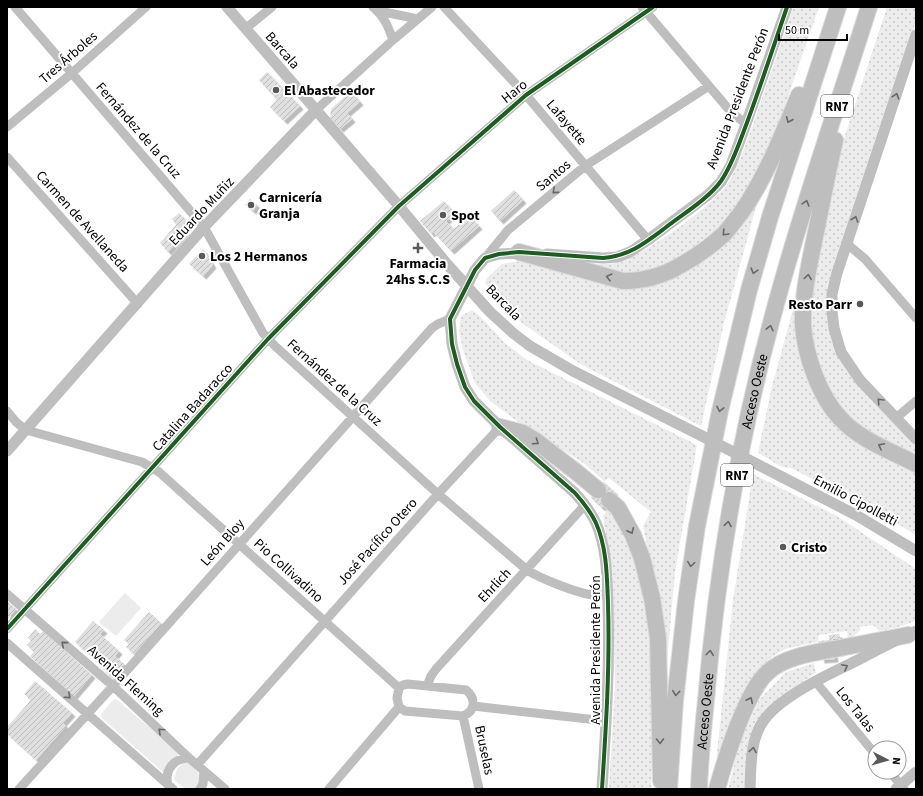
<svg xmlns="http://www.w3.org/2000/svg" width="923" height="796" font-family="'Source Sans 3',sans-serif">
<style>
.grass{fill:url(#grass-dots)}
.park{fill:#ececec}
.building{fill:url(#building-hatch);filter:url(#shadow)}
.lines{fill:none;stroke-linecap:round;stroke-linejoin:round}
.motorway-casing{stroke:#dbdbdb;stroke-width:18}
.minor{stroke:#bebebe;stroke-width:9}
.tertiary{stroke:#bebebe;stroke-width:11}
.motorway{stroke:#bebebe;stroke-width:16}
.tertiary-bridge{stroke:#bebebe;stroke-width:11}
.cycleway-casing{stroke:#fff;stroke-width:6}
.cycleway{stroke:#1b5e20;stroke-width:4}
.oneway{stroke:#686868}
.poi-dot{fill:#595959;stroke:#fff;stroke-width:1.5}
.labels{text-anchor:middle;stroke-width:4;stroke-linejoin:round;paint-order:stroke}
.shield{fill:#fff;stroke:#4c4c4c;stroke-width:1}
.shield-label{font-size:13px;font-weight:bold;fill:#000}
.street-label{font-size:14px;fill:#000;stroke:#fff}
.poi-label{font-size:14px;font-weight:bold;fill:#000;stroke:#fff;text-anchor:start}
</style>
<defs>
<pattern id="grass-dots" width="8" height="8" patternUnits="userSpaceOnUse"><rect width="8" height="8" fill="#ececec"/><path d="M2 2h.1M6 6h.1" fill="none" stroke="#c9c9c9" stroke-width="1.8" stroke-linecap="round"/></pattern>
<pattern id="building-hatch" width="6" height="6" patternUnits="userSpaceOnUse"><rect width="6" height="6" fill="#dfdfdf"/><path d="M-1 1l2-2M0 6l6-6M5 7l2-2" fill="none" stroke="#bebebe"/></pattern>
<filter id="shadow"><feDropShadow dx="3.5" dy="3.5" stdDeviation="0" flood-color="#0004"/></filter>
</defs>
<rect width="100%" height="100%" fill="#fff"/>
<path class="grass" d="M793,7H819L771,146L745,194L727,220L710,238L672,263L634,275L614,273L571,261C586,262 604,266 619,262C644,255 718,203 730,180C743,156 751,130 760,104C771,72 783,40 793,7Z
M887,7H916V21L864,178L829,291L845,366L916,445V455L867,431L841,412L827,389L817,354L810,324L812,294L824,220L837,160Z
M758,200L724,323L701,426L582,365L522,323L485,283L487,278L502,264L528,260L652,284Z
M808,255L802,317L825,402L916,468V535L888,518L791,468L782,467L758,453L772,386Z
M472,310L480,316L505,343L527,360L697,445L675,572L666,672L659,603L643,526L651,512L609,478L604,481L585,464L517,421L490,401L475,383L463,350L459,331L461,316Z
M753,474L837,516L916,569V621L898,627L880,631L873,625L860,627V631L851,638H848L847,631L819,635L817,642L785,649L770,658L755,674L721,768L717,770V753L733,600Z
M607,510L624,529L630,546L648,603L655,690L651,789H609L615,687L613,576L603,516Z
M814,663L816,673L780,696L758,721L745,789H728L740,742L759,700L786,672Z"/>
<path class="park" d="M125,593L141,608L116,636L99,622Z
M114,699L117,700L180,753L171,762L164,773L102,718L101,714Z
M183,763H189C198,773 204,775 196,789C186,789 180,788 174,779L177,769Z"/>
<path class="building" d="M267,72L300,106L284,121L270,107L277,100L259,80Z
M351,91L360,102L347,113L352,119L340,129L330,118L331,109Z
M514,190L523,200L500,221L491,211Z
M250,199L257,205L253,211L245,205Z
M444,201L455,213L446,221L454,229L469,215L479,226L451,251L433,232L431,234L420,221Z
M179,213L186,220L187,226L185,232L168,252L160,243L176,225L172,219Z
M203,249L213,265L203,276L189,264Z
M604,482L615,492L602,508L591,498Z
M7,601L16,609L7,620Z
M149,612L161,623L134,654L126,647L129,644L124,640Z
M93,621L104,630L100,634L119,651L115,656L124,664L117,672L114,669L109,675L102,668L103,667L75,642Z
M35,629L40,634L43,631L92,675L74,696L30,656L34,652L27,645L31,641L28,638Z
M839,634L840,638L832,639L835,659L821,660L818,641L829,640V635Z
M35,681L72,713L63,723L66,726L36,760L7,734V727L31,700L24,694Z"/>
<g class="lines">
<defs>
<g id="motorway">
<path d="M835,140C828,171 822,202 816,232C810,261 802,295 803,325C805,355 820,398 841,419C860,440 891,451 916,464"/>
<path d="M519,252L623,281C645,281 663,276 681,265C696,257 711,246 724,234C730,228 735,220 741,213C766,177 782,136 799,95"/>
<path d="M500,427L523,433L536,441L575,471L598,490"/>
<path d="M609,500L618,508L633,535L642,558L652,598L658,638L661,781"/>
<path d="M669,789L675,701L686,601L697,526L720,411L749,290L770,217L838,7"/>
<path id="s1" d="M699,789C700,759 703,730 706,700C717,572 738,444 772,319C800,214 836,111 869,7"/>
<path d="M717,789C725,760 746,691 768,672C786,655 821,652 845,647C866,643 887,639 908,635"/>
</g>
</defs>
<use href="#motorway" class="motorway-casing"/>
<path class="minor" d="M15,7L204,227L263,333L275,346L438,494L527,570C539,578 577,593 592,595C597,595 602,595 607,595
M373,7C384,16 388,26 393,40
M444,7L526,95L648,240
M642,7L731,112L746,124
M379,11L418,19
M245,29L272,7
M316,110L393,40L432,7
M7,127L72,73L146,7
M7,157L138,304
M846,243L865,259L916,318
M485,258L508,230L585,166L709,86
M7,411L16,422L26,430L142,462L159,472L399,688
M896,418L916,401
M7,594L113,686L189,758L225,789
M7,629L268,339L399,206L526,95L653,7
M7,643L173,789
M815,681L875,754
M408,684L466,690C476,698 476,711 463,716L405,711L399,707L397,698L399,688L403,685Z
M427,686L431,676L436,669L585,505
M473,706L606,721
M463,716L479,789
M197,765L438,494L500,427
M890,772L904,789
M168,785C164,770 174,758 189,758
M19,789L113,686L432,328L438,324L450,319
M200,789L203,784L204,771
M329,789L399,707"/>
<path class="tertiary" d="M227,7L399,206L447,264L490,312L513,333L530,346L573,371L702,436
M916,35L837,273L832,294V311L834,328L841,352L860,380L916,439
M526,253L499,254L485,258L475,270L450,319L452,344L457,364L465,387L474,401L500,427L575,493C583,502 591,512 596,523C607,548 607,577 608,604C610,665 606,727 602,789
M547,254L603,258L617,257L630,252L648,240L708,195L721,182L731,165L746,124L787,7
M7,451L204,227L316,110
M782,477L856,515L916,551
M750,789C751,767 750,742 762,723C779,696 830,674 858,660C877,650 896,640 916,631
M896,789L916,772"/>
<use href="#motorway" class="motorway"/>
<path class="tertiary-bridge" d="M702,436L782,477"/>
<defs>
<path id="cycleway" d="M7,629L268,339L399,206L526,95L653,7
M602,789C606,727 610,665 608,604C607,577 607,548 596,523C591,512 583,502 575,493L500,427L474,401L465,387L457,364L452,344L450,319L475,270L485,258L499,254L519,252L603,258C629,256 645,243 665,228C683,214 708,199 721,181C732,165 738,146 745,128C760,88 773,48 787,7"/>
</defs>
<use href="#cycleway" class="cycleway-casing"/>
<use href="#cycleway" class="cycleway"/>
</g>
<defs><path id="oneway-chevron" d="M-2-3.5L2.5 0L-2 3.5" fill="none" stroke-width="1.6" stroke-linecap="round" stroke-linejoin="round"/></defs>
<g class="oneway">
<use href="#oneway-chevron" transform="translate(896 96) rotate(-72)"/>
<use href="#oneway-chevron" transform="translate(789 120) rotate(113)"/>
<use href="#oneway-chevron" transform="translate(555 191) rotate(140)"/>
<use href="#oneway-chevron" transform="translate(806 203) rotate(-74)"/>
<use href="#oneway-chevron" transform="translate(855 219) rotate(-71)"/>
<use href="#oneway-chevron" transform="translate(725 233) rotate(133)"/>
<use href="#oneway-chevron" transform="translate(754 271) rotate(106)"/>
<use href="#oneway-chevron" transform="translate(609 277) rotate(-166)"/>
<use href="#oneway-chevron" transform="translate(808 277) rotate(-82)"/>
<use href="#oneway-chevron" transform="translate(770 328) rotate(-77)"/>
<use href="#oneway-chevron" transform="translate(880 401) rotate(-133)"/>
<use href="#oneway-chevron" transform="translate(720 409) rotate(102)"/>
<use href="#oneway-chevron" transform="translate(536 442) rotate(34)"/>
<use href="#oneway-chevron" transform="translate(881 446) rotate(-153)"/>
<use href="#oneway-chevron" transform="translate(728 524) rotate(-81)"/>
<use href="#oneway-chevron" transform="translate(631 531) rotate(65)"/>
<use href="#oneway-chevron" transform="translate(691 564) rotate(98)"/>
<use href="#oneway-chevron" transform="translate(64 644) rotate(-139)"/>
<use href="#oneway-chevron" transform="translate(710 653) rotate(-83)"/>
<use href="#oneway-chevron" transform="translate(845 667) rotate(-27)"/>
<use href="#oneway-chevron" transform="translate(676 693) rotate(96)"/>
<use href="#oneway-chevron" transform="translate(68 696) rotate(42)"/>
<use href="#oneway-chevron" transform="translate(750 700) rotate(-64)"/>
<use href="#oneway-chevron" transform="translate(161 731) rotate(-137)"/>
<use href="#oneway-chevron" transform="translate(660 741) rotate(89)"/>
<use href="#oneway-chevron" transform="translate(753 750) rotate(-81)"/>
</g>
<g class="poi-dot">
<circle cx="276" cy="90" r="4"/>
<circle cx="251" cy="205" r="4"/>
<circle cx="443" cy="215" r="4"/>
<path d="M416 242h4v4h4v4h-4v4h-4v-4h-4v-4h4z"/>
<circle cx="202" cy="256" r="4"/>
<circle cx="860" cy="304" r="4"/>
<circle cx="783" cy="547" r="4"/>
</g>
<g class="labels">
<g class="shield">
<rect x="821" y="95" width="32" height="22" rx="3"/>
<rect x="721" y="464" width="32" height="22" rx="3"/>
</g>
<g class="shield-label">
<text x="837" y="111">RN7</text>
<text x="737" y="480">RN7</text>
</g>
<g class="street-label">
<text transform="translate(283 50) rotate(49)" y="5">Barcala</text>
<text transform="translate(68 57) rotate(-41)" y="5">Tres Árboles</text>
<text transform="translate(514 91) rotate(-39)" y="5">Haro</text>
<text transform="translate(737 98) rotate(-69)" y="5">Avenida Presidente Perón</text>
<text transform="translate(567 122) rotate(50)" y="5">Lafayette</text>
<text transform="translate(139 130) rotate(49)" y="5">Fernández de la Cruz</text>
<text transform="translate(553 175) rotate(-40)" y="5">Santos</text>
<text transform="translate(201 211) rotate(-47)" y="5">Eduardo Muñiz</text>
<text transform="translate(83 221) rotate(48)" y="5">Carmen de Avellaneda</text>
<text transform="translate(504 302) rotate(46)" y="5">Barcala</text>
<text transform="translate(335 382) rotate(42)" y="5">Fernández de la Cruz</text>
<text dy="5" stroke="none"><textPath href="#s1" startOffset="402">Acceso Oeste</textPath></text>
<text transform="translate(192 407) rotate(-48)" y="5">Catalina Badaracco</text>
<text transform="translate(856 500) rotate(28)" y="5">Emilio Cipolletti</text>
<text transform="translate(377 541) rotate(-48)" y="5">José Pacífico Otero</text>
<text transform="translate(222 542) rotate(-48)" y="5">León Bloy</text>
<text transform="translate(289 570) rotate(42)" y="5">Pio Collivadino</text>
<text transform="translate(494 585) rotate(-47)" y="5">Ehrlich</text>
<text transform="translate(595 650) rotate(-90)" y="5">Avenida Presidente Perón</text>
<text transform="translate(126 680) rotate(42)" y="5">Avenida Fleming</text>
<text transform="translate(856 709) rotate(51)" y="5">Los Talas</text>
<text dy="5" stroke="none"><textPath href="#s1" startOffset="78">Acceso Oeste</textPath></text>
<text transform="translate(485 750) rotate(78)" y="5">Bruselas</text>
</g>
<g class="poi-label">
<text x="284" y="95">El Abastecedor</text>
<text x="259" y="202">Carnicería<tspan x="259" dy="16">Granja</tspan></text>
<text x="451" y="220">Spot</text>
<text x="210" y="261">Los 2 Hermanos</text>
<text x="418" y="268" text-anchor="middle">Farmacia<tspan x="418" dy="16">24hs S.C.S</tspan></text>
<text x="852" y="309" text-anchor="end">Resto Parr</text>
<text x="791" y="552">Cristo</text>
</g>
</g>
<rect width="923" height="796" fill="none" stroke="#000000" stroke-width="16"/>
<g transform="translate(887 760) rotate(96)"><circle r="19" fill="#ffffff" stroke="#999999"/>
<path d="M0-3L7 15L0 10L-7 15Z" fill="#595959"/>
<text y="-6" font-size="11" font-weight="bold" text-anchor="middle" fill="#000000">N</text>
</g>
<path d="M779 34v6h68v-6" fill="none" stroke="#000000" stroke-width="2"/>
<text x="785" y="34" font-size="12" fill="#000000" stroke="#ffffff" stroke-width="3" paint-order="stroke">50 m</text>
</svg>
